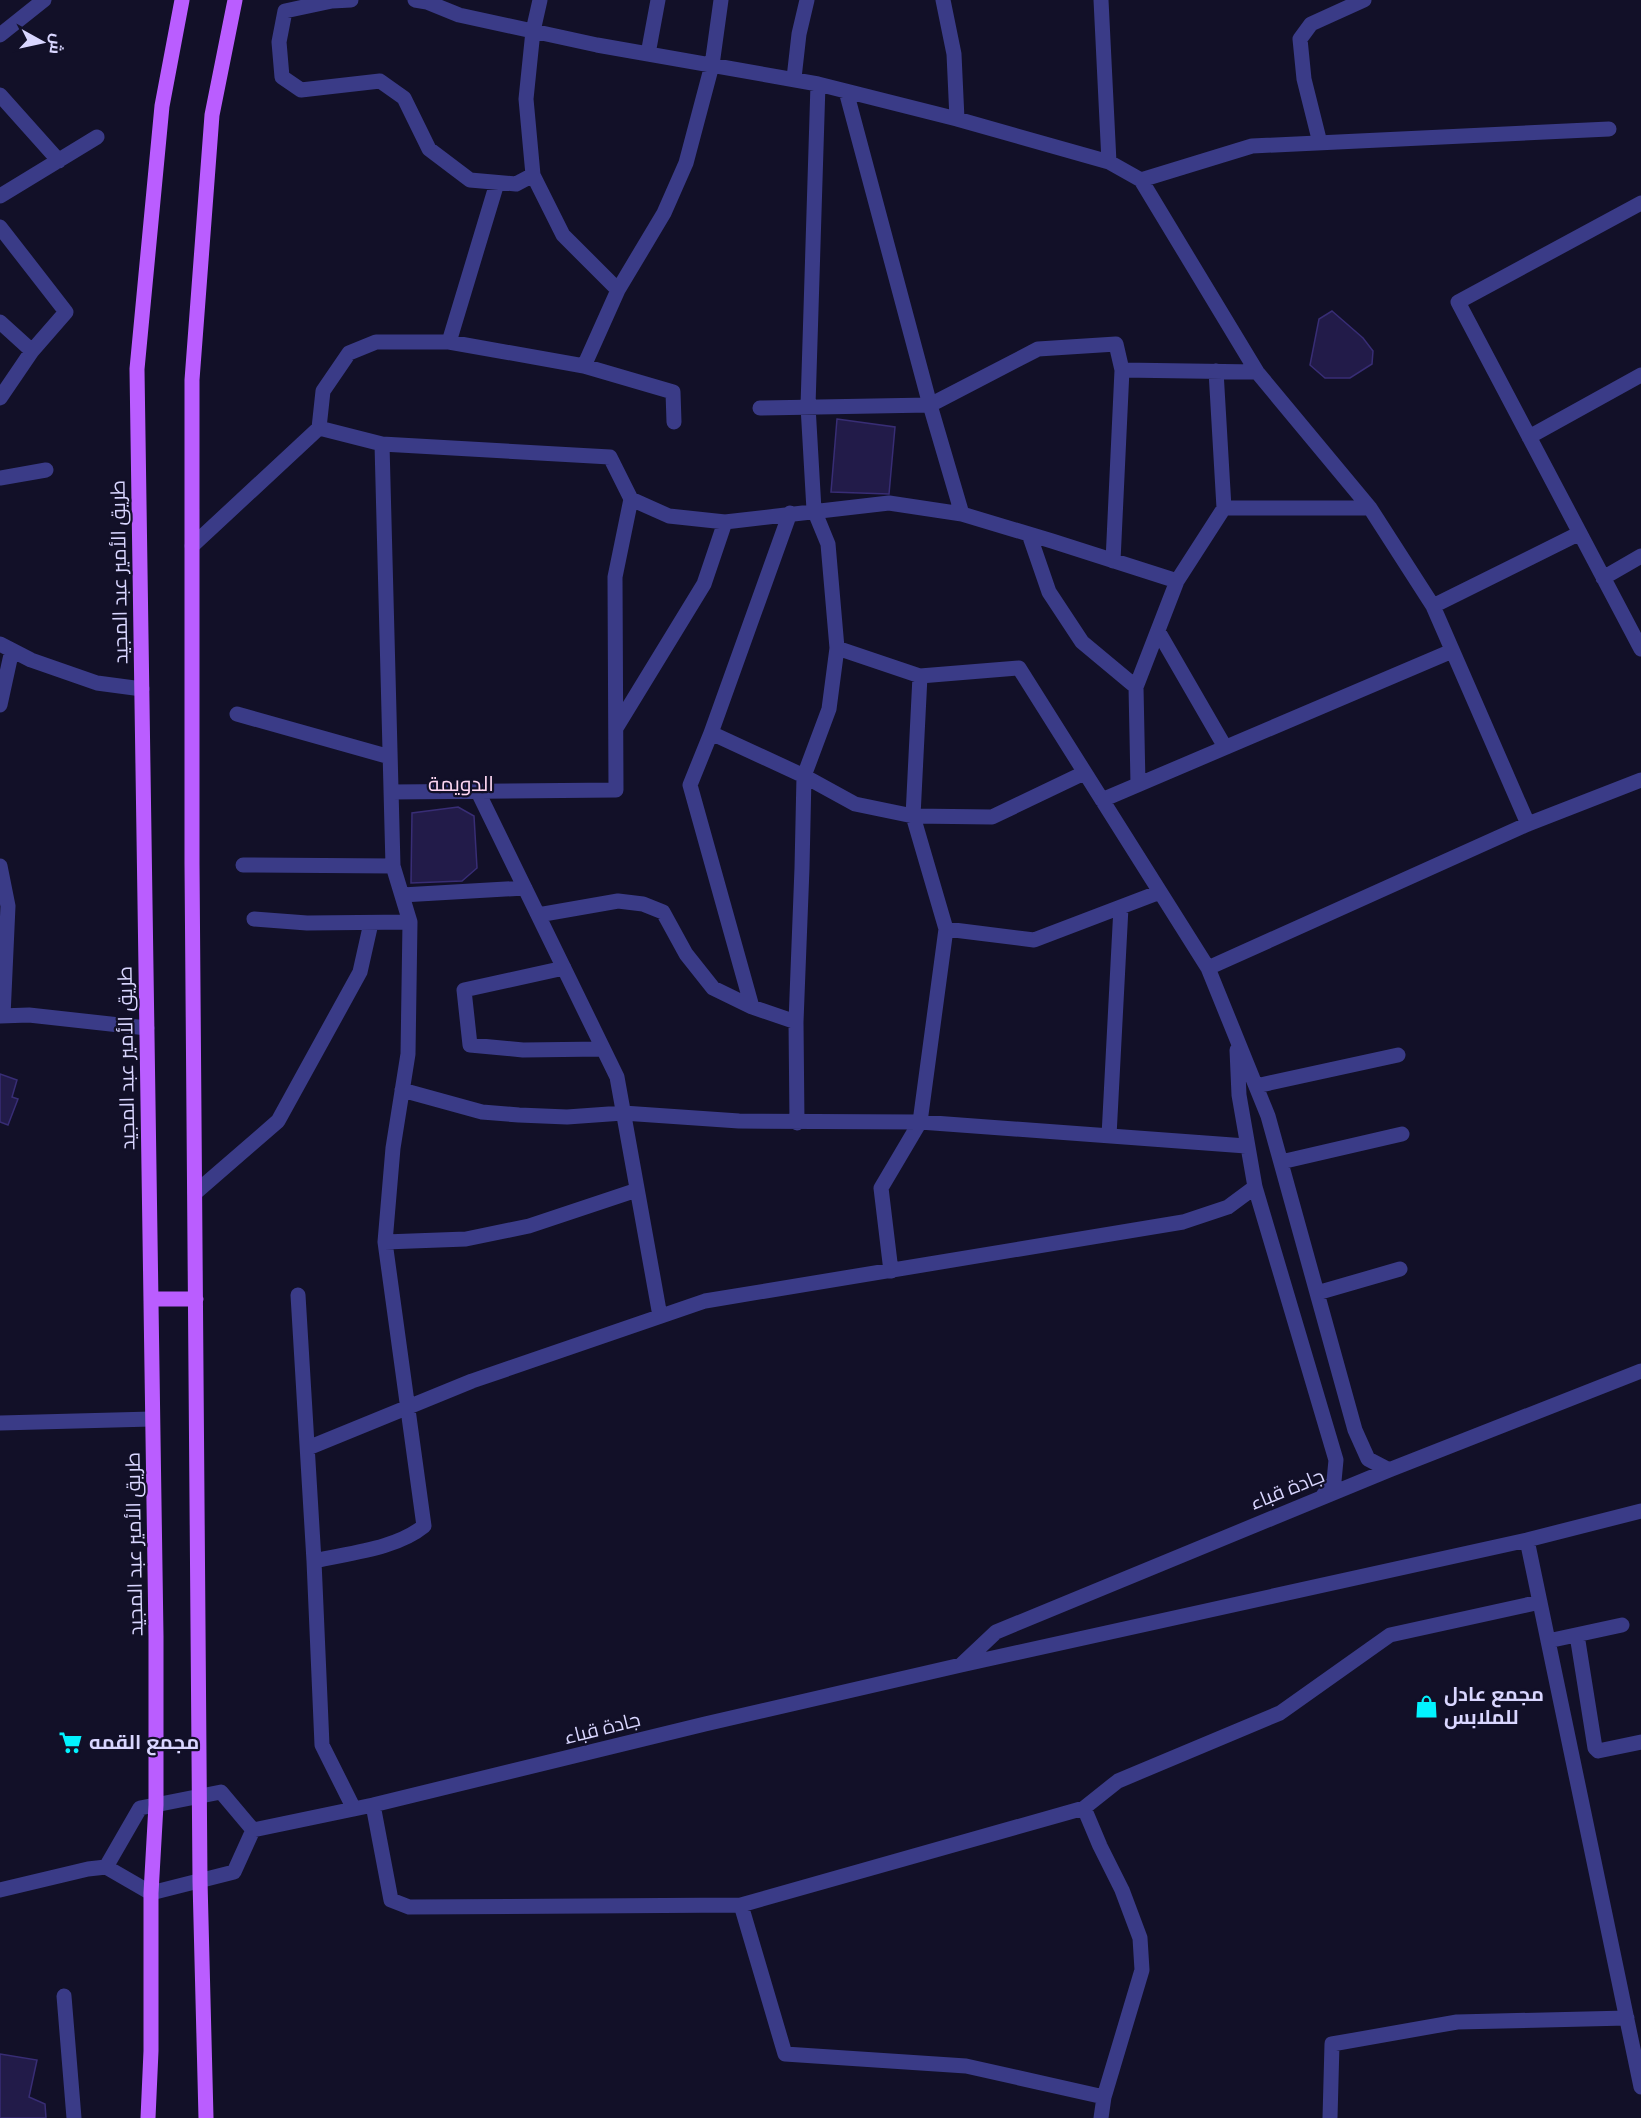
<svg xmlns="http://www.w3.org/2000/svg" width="1641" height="2118" font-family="Overpass,Cairo,sans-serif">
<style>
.building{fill:#221b49;stroke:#382d75;stroke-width:1.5}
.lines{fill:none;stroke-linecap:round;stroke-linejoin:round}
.minor{stroke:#3a3b87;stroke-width:15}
.major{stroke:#ba5dff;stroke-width:15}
.labels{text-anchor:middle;stroke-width:4.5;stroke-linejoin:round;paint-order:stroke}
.street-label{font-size:20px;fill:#d9d6ff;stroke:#121028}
.poi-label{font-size:20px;font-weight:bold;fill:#d9d6ff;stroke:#121028;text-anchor:start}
.neighbourhood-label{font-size:21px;fill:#ffd8f3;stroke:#121028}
</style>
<rect width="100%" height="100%" fill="#121028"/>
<path class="building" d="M1332,311L1363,338L1373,351L1372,364L1350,378H1325L1310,365L1319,319Z
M837,419L895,427L889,494L831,492Z
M458,807L474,816L477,868L462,881L411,883L412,813Z
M0,1074L17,1080L12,1097L18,1099L8,1125L0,1122Z
M0,2054L37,2060L29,2097L45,2104L46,2118H0Z"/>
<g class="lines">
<path class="minor" d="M351,0L332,1L285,11L279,42L282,77L301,90L380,81L404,98L429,149L470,180L516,184L533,175
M415,0L427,2L459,15L597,45L818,84L957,119L1109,162L1141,180L1257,372L1370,508L1433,606L1528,824
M540,0L533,31L526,99L533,175L563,235L618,290
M943,0L954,54L957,119
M1101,0L1109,162
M0,35L44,0
M648,54L658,0
M794,78L799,34L807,0
M846,91L930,405L962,514
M0,95L59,161
M1320,143L1304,79L1300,39L1311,24L1364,0
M1141,180L1252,146L1609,129
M0,196L97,137
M1641,203L1458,302L1641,649
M0,227L66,312L32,351L0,398
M0,322L32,351
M449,342L497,183
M584,366L618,290L664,213L686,163L712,65L721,0
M1122,370L1257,372
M760,408L930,405L1038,349L1116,344L1122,370L1113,561
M319,428L323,391L349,353L376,342H449L584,366L673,392L674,422
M1529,437L1641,375
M0,478L46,470
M1224,508H1370
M790,513L711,733L690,785L752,1007L796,1022
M1029,534L1049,592L1082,642L1136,687
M192,546L319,428L382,444L610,457L631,499L669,516L725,522L889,503L962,514L1052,541L1177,581
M1603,578L1641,556
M1433,606L1580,533
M1158,631L1225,747
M0,644L31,660L97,683L142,689
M837,648L920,676L1019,668L1208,968L1268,1116L1355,1430L1368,1459L1389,1470
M0,705L12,650
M237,714L390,757
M616,728L704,584L725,522
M711,733L804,776L855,804L913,816L992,817L1084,773
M1138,784L1136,687L1177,581L1224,508L1216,371
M391,792L616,790L615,577L631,499
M478,792L617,1077L660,1316
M1102,800L1452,651
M243,865L393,866
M0,866L8,906L3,1016
M402,895L525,888
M538,915L618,901L643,904L663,912L686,954L713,988L752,1007
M254,919L307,923L410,922
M946,929L1034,940L1160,892
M564,968L464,990L470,1045L523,1050L603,1049
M1208,968L1528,824L1641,780
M0,1016L29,1015L147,1028
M1237,1050L1239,1095L1255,1187L1336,1460L1334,1481L1322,1497
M1256,1086L1398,1055
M402,1090L482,1112L519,1115L567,1117L623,1113L739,1121L920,1122L1246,1146
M797,1123L796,1022L802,868L804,776L829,709L837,648L828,544L814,510L808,406L818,84
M1109,1136L1121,907
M1281,1162L1402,1134
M195,1193L278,1121L360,972L371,923
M385,1242L466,1239L529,1226L637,1190
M891,1271L881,1188L920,1122L946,929L913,816L920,676
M1317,1293L1400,1269
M298,1295L314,1561L322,1745L354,1809
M0,1423L152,1419
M308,1448L472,1381L705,1301L1183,1222L1228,1207L1255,1187
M1527,1540L1641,2087
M314,1561C349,1553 396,1549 424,1526L385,1242L393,1148L408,1054L410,922L393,866L382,444
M1577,1635L1595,1748L1598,1751L1641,1742
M1548,1641L1622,1625
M961,1665L996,1632L1389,1470L1641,1371
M373,1805L391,1900L409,1907L741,1905L1084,1808L1118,1781L1280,1713L1390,1635L1540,1602
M1084,1808L1100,1846L1122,1890L1140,1938L1142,1970L1104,2097L1101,2118
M253,1830L373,1805L705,1724L961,1665L1527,1540L1641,1511
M106,1867L140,1808L221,1792L253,1830
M0,1890L88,1869L106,1867L151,1893L234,1872L253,1830
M741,1905L785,2054L966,2066L1104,2097
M64,1996L74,2118
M1330,2118L1332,2044L1457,2022L1627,2018"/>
<path class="major" d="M151,1299H196
M148,2118L151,2051V1893L156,1805V1636L137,369L162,106L182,0
M206,2118L200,1881L192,863V380L212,115L235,0"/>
</g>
<defs>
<symbol id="shop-bare" viewBox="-9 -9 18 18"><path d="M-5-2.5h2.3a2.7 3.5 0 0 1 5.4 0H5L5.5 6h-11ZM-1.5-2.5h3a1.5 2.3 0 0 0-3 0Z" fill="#02f3ff" stroke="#121028" stroke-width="2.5" paint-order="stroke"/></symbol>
<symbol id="supermarket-bare" viewBox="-9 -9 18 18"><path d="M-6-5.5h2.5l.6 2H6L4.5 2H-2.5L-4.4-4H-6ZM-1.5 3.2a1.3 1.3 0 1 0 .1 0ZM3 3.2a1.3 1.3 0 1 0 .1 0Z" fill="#02f3ff" stroke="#121028" stroke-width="2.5" paint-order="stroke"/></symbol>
</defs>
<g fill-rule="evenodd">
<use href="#shop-bare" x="1410" y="1690" width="33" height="33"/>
<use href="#supermarket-bare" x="54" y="1726" width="33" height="33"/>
</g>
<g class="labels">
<g class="street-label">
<text transform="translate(119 572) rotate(-91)" y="7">طريق الأمير عبد المجيد</text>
<text transform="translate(126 1058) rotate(-91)" y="7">طريق الأمير عبد المجيد</text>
<text transform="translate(1287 1489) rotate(-22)" y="7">جادة قباء</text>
<text transform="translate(134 1544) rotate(-91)" y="7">طريق الأمير عبد المجيد</text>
<text transform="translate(602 1728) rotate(-14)" y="7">جادة قباء</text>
</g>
<g class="poi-label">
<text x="1444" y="1701">مجمع عادل<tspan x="1444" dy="23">للملابس</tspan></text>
<text x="89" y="1749">مجمع القمه</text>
</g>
<g class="neighbourhood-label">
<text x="461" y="791">الدويمة</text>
</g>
</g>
<g transform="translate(42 42) rotate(98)" stroke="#121028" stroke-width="4.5" paint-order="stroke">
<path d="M0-4.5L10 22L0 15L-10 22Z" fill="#d9d6ff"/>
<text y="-9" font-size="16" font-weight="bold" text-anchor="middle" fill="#d9d6ff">ش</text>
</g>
</svg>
